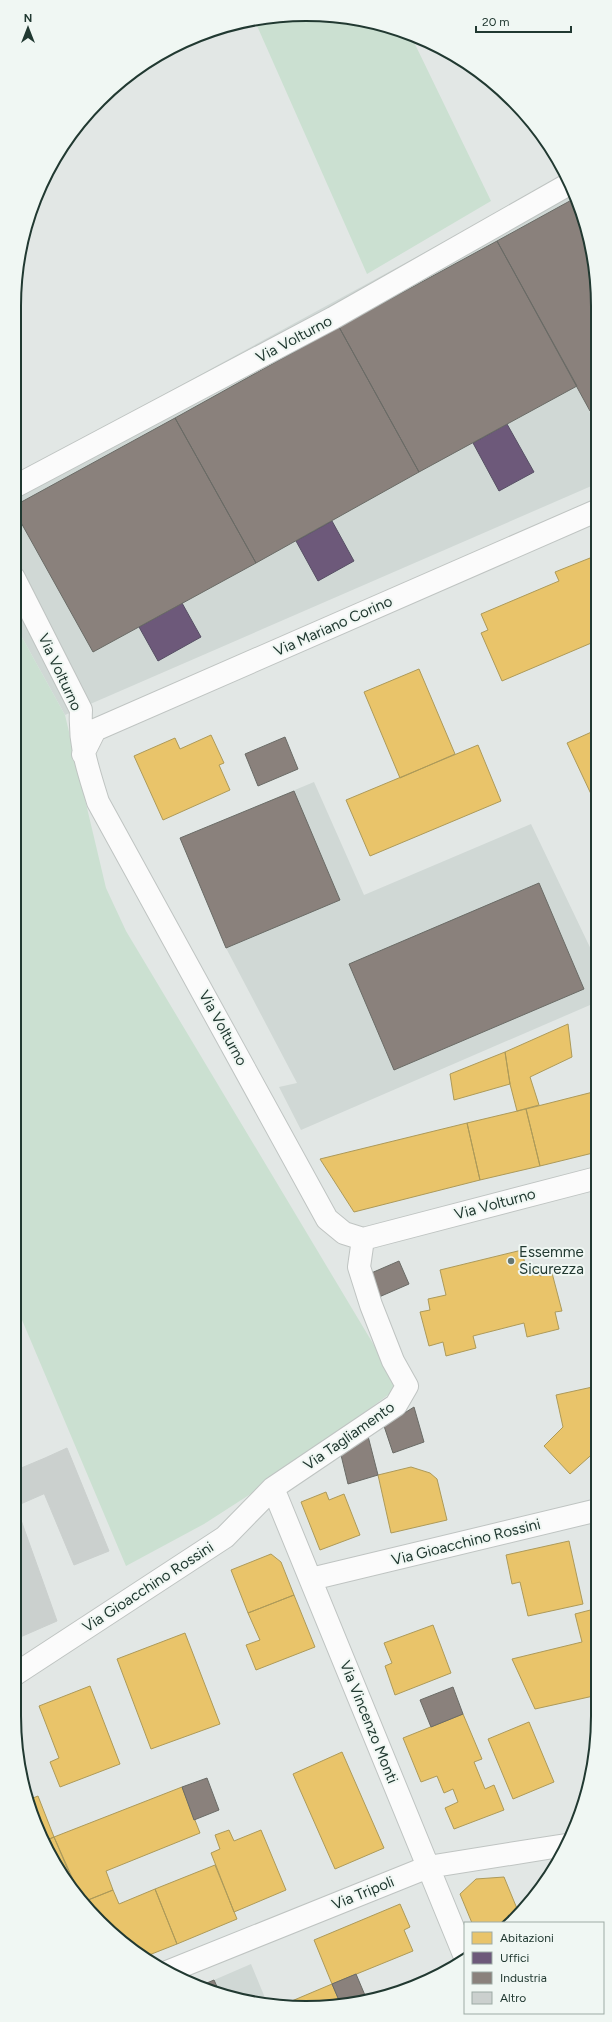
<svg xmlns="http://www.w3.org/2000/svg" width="612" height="2022" font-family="Figtree,sans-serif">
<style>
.built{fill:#d0d8d5}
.green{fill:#cbe0d1}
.homes{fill:#e9c46a;stroke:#ad9a59}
.offices{fill:#6d597a;stroke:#564f64}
.industry{fill:#8a817c;stroke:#6a6b66}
.building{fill:#cbd0ce;stroke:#cbd0ce}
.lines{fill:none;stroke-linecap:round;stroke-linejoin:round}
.minor-casing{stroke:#bfc4c2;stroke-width:24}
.minor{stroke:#fbfbfb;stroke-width:22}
.poi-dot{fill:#657670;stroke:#f0f7f3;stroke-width:1.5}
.labels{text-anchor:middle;stroke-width:4;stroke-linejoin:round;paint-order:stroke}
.street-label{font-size:15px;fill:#213931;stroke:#f0f7f3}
.poi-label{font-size:15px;fill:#213931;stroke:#f0f7f3;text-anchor:start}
.rim{fill:none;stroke:#213931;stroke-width:2}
</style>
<rect width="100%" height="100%" fill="#e2e7e5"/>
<path class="built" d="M565,176L576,194L596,268V484L65,715L14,623V476Z
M314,782L364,895L531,824L597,962V1002L301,1130L279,1087L297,1083L226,948L180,838Z
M251,1964L268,2005L202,1985L214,1980Z"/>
<path class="green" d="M306,14L363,20L412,38L491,201L367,274L254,19Z
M14,623L65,715L106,888L126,931L399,1387L269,1482L204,1524L126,1566L14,1301Z"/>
<path class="homes" d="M590,558L596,573V641L502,681L481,633L488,630L481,614L559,581L555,572Z
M419,669L455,754L400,778L364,692Z
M596,730V791L591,794L567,743Z
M211,735L224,763L219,765L230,790L163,820L134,756L175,738L180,749Z
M478,745L501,801L370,856L346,800Z
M568,1024L572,1057L530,1077L539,1105L517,1111L510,1084L505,1052Z
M505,1052L510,1084L454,1100L450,1074Z
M597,1091V1152L540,1166L526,1109Z
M526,1109L540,1166L480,1180L467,1123Z
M467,1123L480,1180L354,1212L320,1159Z
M522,1250L526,1269L537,1266L540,1276L552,1273L562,1311L555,1312L559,1329L527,1337L524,1323L473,1336L476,1348L446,1356L443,1342L429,1346L420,1312L430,1310L428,1299L446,1295L440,1270Z
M597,1386L598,1449L570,1474L544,1446L563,1427L556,1395Z
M411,1467L430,1473L437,1479L447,1520L391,1533L378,1475Z
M326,1492L329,1500L344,1494L360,1535L320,1550L301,1502Z
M569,1541L583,1604L528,1616L520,1582L512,1584L506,1555Z
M271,1554L281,1562L294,1595L248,1613L231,1570Z
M294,1595L315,1647L256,1670L246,1645L260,1640L248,1613Z
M598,1608V1695L535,1709L512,1659L582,1642L575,1614Z
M433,1625L451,1673L395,1695L385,1666L392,1663L384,1643Z
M185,1633L220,1724L151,1749L117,1659Z
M90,1686L120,1764L60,1787L50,1762L59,1758L39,1706Z
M463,1714L482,1759L474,1762L485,1789L494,1785L504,1810L454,1829L445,1808L458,1802L453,1789L444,1793L437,1776L421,1782L403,1738Z
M529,1722L554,1782L513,1799L488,1739Z
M342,1752L384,1848L335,1869L293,1774Z
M182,1787L200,1833L106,1871L113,1890L83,1902L54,1837Z
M38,1796L54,1837L45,1841L36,1828L28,1800Z
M229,1830L234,1841L261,1830L286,1890L234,1912L211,1853L220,1849L215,1835Z
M54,1837L73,1882L71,1883L45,1841Z
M215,1865L237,1919L177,1944L155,1889Z
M504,1877L518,1911L507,1923H472L460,1894L476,1879Z
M155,1889L177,1944L144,1957L128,1948L87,1909L83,1902L113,1890L119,1904Z
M400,1904L410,1927L404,1930L413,1951L332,1984L314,1940Z
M332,1984L341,2005L325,2007L289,2006L287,2003Z"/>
<path class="offices" d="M507,424L534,472L499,491L473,443Z
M332,521L354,561L318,581L296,541Z
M182,603L201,637L158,661L139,627Z"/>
<path class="industry" d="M577,197L596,268V408L590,411L497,241Z
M497,241L577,386L419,472L339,327Z
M339,327L419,472L256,563L175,418Z
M175,418L256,563L93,652L14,510V506Z
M285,737L298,769L258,786L245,754Z
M294,791L340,900L226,948L180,838Z
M539,883L584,989L394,1070L349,964Z
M399,1261L409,1284L379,1297L369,1274Z
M414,1407L424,1442L393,1453L384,1426Z
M368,1436L378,1475L348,1484L341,1455Z
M453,1687L463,1714L431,1727L420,1700Z
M207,1778L219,1810L194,1820L182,1787Z
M356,1974L367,2000L341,2005L332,1984Z
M214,1980L219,1991L202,1985Z"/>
<path class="building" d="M67,1448L109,1551L74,1565L44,1493L57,1488L45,1458Z
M45,1458L57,1488L16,1506L57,1621L18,1638L14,1627V1471Z"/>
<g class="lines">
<defs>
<path id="minor" d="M14,487L333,318L569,184
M14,578L81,710C79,746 88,769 98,802L327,1219L344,1233L363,1239L597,1178
M83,754L95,730L596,511
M273,1488L465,1957
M311,1579L598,1510
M14,1675L225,1537L273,1488L396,1405L407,1386L393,1361L371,1305L359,1267L363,1239
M167,1972L428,1867L566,1845"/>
</defs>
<use href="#minor" class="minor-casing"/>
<use href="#minor" class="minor"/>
</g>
<circle class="poi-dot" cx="511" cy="1261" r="4"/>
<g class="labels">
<g class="street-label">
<text transform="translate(294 339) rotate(-28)" y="5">Via Volturno</text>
<text transform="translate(333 626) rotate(-24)" y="5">Via Mariano Corino</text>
<text transform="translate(60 672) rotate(65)" y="5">Via Volturno</text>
<text transform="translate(223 1028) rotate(61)" y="5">Via Volturno</text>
<text transform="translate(495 1204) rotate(-15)" y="5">Via Volturno</text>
<text transform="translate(349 1436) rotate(-35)" y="5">Via Tagliamento</text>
<text transform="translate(466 1542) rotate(-14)" y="5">Via Gioacchino Rossini</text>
<text transform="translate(148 1587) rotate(-33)" y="5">Via Gioacchino Rossini</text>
<text transform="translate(369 1722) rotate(68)" y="5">Via Vincenzo Monti</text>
<text transform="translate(363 1893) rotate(-22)" y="5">Via Tripoli</text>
</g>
<g class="poi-label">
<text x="519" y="1257">Essemme<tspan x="519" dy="17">Sicurezza</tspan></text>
</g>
</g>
<path d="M0 0H612V2022H0ZM306 21H306A285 285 0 0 1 591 306V1716A285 285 0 0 1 306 2001H306A285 285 0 0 1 21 1716V306A285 285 0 0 1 306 21Z" fill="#f0f7f3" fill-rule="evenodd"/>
<path class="rim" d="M306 21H306A285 285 0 0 1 591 306V1716A285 285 0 0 1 306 2001H306A285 285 0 0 1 21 1716V306A285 285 0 0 1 306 21Z"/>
<rect x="464" y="1922" width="140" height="92" fill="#f0f7f3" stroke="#9daba5"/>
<rect x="472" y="1932" width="20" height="12" fill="#e9c46a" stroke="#9daba5"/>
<text x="500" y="1942" font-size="12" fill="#213931">Abitazioni</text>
<rect x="472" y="1952" width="20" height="12" fill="#6d597a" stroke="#9daba5"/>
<text x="500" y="1962" font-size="12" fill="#213931">Uffici</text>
<rect x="472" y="1972" width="20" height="12" fill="#8a817c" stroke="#9daba5"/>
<text x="500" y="1982" font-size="12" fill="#213931">Industria</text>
<rect x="472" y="1992" width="20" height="12" fill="#cbd0ce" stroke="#9daba5"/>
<text x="500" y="2002" font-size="12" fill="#213931">Altro</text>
<g transform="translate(28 28)" stroke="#f0f7f3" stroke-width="3" paint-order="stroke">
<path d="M0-3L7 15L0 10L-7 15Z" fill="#213931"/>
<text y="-6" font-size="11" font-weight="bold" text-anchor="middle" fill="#213931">N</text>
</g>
<path d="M476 26v6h95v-6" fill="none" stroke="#213931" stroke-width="2"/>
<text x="482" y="26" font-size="12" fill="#213931" stroke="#f0f7f3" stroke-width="3" paint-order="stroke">20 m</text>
</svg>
